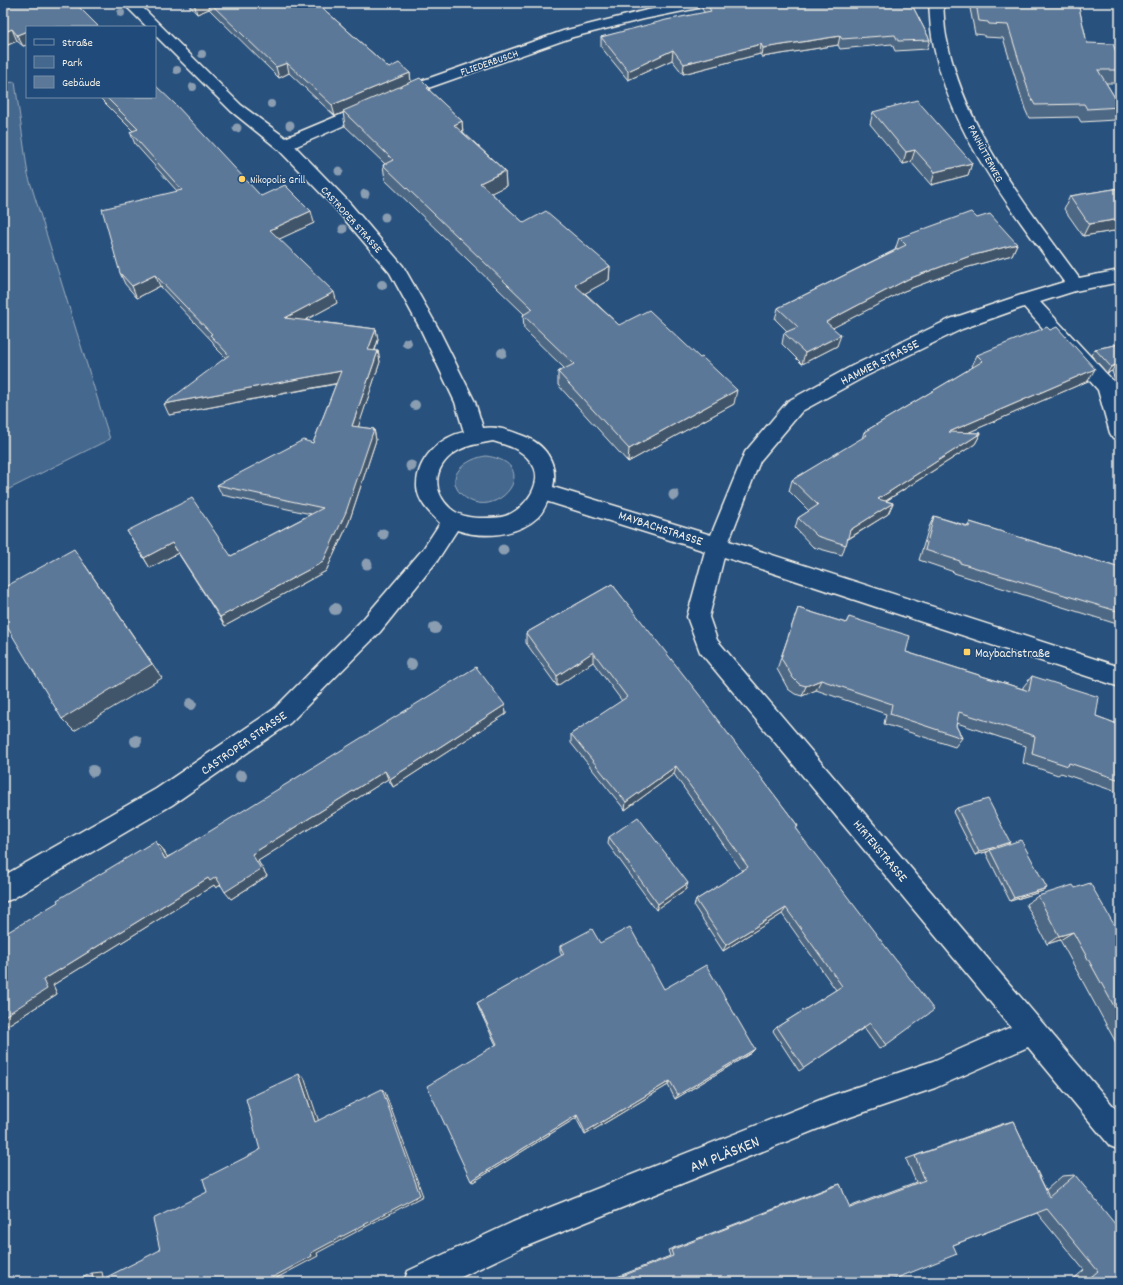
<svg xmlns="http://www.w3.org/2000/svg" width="1123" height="1285" font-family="Dekko,sans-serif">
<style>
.green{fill:#45688e;stroke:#9cacbb}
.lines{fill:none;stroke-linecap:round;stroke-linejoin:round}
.minor-casing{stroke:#f4f1e8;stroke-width:3}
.major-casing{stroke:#f4f1e8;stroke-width:3}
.minor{fill:#1f4a7a;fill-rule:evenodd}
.major{fill:#1f4a7a;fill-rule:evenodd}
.tree{fill:#8a9db1}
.wall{fill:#4e6784;stroke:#f4f1e8}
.shaded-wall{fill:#40546b;stroke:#f4f1e8}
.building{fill:#5b7899;stroke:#f4f1e8}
.poi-dot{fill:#ffd166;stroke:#1f4a7a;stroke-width:1.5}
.labels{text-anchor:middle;stroke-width:3;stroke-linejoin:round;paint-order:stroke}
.far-street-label{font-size:11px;fill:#f4f1e8;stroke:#1f4a7a}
.far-poi-label{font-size:11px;fill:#f4f1e8;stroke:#1f4a7a;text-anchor:start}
.street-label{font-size:13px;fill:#f4f1e8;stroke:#1f4a7a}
.poi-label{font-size:13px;fill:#f4f1e8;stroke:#1f4a7a;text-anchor:start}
.near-street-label{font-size:16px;fill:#f4f1e8;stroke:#1f4a7a}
</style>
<rect width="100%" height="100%" fill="#28517e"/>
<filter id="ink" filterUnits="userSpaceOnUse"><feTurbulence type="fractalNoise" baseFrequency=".025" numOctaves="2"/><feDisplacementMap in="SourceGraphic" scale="8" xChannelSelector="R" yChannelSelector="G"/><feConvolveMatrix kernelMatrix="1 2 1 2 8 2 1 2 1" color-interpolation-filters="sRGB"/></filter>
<g filter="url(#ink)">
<path class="green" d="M15,82L28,175L110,439L3,492V83Z
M486,456C547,464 494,527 461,494C443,475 468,458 486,456Z"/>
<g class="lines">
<defs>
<path id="minor" d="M682,3H710L708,6L644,19L573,37L431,87L290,149L284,150L278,149L276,145L278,141L421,81L563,31L643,11Z
M929,3H943C944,14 944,26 946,36C964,129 1025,204 1079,278L1120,270V282L1075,291L1040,302L1114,382L1120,399V440L1113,438L1110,433L1098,390L1024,307L962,329L866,376L802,411L760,461L729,541L1120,667V687L724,557L709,617L717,640L1120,1114V1150L1110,1146L1028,1047L935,1088L830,1124L522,1248L451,1282H404L408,1271L513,1222L830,1096L933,1061L1011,1027L700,652L687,617L705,551L536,498L533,492L536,486L543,484L711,535L745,452L788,401L852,366L950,319L1021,295L1064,282C1010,207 947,130 932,36C930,25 930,14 929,3Z"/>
<path id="major" d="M123,3H138L241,105L290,141L347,200L403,266L438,328L475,402L483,428C497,426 508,430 521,435C550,445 562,471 549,498C546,505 543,512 538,517C518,536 482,539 457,530L437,561L380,632L290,723L172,805L12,899L3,902V876L156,789L274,709L364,618L423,549L440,523C430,513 418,502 417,487C416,460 439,437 464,432L455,402L420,328L390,273L335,208L278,149L231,111L155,35V27H147ZM493,441C507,445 521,449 530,461C547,480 525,510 505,516C499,518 491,518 484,518C472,518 460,517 450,508C427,486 437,458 466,447C474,444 484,443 493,441Z"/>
</defs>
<use href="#minor" class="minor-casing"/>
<use href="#major" class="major-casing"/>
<use href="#minor" class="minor"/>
<use href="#major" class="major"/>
</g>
<g class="tree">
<circle cx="121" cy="13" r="4"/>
<circle cx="202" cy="54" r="4"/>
<circle cx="177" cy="70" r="4"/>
<circle cx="193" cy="87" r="4"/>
<circle cx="271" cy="104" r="4"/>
<circle cx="290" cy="125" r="4.5"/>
<circle cx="237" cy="128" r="4.5"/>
<circle cx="339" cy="171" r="4.5"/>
<circle cx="365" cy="194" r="4.5"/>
<circle cx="385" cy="217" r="4.5"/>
<circle cx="343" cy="229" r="4.5"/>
<circle cx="382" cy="285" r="5"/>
<circle cx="407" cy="343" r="5"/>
<circle cx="502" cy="353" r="5"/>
<circle cx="415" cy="405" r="5"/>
<circle cx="411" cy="466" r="5.5"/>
<circle cx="674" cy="495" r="5.5"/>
<circle cx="383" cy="534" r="5.5"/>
<circle cx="503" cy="550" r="5.5"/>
<circle cx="367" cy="564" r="5.5"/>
<circle cx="335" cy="609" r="6"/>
<circle cx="435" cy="628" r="6"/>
<circle cx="411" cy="664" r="6"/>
<circle cx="191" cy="704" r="6"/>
<circle cx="136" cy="741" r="6"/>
<circle cx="93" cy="771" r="6"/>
<circle cx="241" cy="776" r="6"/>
</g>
<path class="wall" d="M3,3L27,27V45L23,46L17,41L3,47Z
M187,3H317L389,68L410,73L411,82L429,87L430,91L462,121L463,132L505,171L506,186L491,193L524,223L610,266L609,280L585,293L619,325L734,404L628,462L558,385V372L564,368L524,329L523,315L524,314L385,180L383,165L385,164L345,126L343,112L335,116L289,73L279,78L209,9L197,14Z
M703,3H911L930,40L927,49L895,51L892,44L840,49L838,45L762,57L760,54L683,74L672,60L628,80L601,47V37L705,13L702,9Z
M969,3H1078L1087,43L1120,62V77L1117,83H1106L1120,106V109L1115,120L1081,122L1078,117L1029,118L1025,109L1003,38L984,37V35L975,34Z
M99,97H155L261,196L314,223L279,239L337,303L305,320L376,329L378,340L375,351H378L380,362L358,427L374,429L376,440L349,522L326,571L225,626L178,553L150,568L127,531L231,556L311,514L222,495L217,485L313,443L336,384L169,415L226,358L214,346L213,342L160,286L137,298L125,284L120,273L177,191L135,144L130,132L133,131Z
M873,112L972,163L968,175L931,185L911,162L903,164L870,124Z
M1120,188V230L1083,236L1064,209L1070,196Z
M977,218L1017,244L1012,255L965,268L904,291L832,328L837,346L802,364L782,344L784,333L788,332L775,319L778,308L895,250L899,238Z
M1120,344V395L1112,371L1107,373L1091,355L1095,349Z
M977,355L1088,381L967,433H981L975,444L886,501L893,503L888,514L847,540L842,555L813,547L795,528L798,518L809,511L789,491L792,480L862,439L864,432L973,367L972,366Z
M934,516L968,526L970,522L1120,568V625L954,573V572L919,560L929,527Z
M612,584L798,826L796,829L886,1045L879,1049L864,1028L799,1071L773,1031L777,1027L836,990L782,914L723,951L694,906L696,900L742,871L674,774L625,810L571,743V734L622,701L593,662L557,686L526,643V633Z
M798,608L846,623L849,617L906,652L1023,689V687L1032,676L1096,716L1120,725V793L1061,773L1058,775L1023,763L1026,746L957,723L956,726L962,738L955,747L884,724L886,714L816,690L802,696L795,694L788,689L777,669Z
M505,705L506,714L393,787L388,779L258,861L267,876L231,899L221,885L216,888L214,885L53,985L57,994L3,1028L58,902L162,848L167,857Z
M957,808L1008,844L1047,888L1043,891L1010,901L986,853L989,851L975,855L953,812Z
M609,837L686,889L656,910L608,844Z
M1075,888L1120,935V1050L1060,940L1047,944L1026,904L1038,896Z
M600,943L664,989L755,1049L751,1053L675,1099L668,1085L585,1135L576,1118L473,1182L496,1045L479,1009L477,1003L562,956L560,952V946Z
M1013,1121L1046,1190L1062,1176L1075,1175L1120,1282H1070L1084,1270L1037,1213L953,1245L887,1282H604L670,1256L668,1250L833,1186L840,1184L849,1207L916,1182L906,1159L1002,1124Z"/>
<path class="shaded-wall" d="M194,3H207L209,9L197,14Z
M12,29L17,41L3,47V33Z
M27,31V45L23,46L17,35Z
M840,36L838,45L762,57L763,48Z
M761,44L760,54L683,74L684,64Z
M673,50L672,60L628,80V71Z
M287,63L289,73L279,78L276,67Z
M410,73L411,83L335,116L332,105Z
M462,121L463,136L454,125Z
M915,150L911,162L903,164L906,152Z
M972,163L968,175L931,185L935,172Z
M505,171L506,186L481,198L480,183Z
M311,211L314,223L273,242L270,230Z
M1120,219V230L1083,236L1089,224Z
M1017,244L1012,255L965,268L904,291L823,333L826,322L908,279L970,256Z
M610,266L609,280L575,299V285Z
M155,275L160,286L137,298L132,286Z
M334,292L337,303L289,329L285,318Z
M376,329L378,340L371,361L368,350Z
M841,335L837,346L802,364L805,353Z
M378,351L380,362L355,437L352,426Z
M1115,365L1112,371L1107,373L1111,367Z
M1095,369L1088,381L944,443L949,432Z
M341,371L344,382L169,415L164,404Z
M737,390L734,404L628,462L629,449Z
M374,429L376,440L349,522L326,571L225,626L220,617L323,562Z
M981,433L975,444L873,509L878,499Z
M893,503L888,514L846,540L850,530Z
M172,543L178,553L150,568L144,558Z
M85,565L162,678L74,731L62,719Z
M593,652V662L557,686V676Z
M821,680L816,690L802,696L806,686Z
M505,705L506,714L393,787L390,779Z
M676,766L674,774L625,810L626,802Z
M385,771L388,779L258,861L267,876L231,899L225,892L252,854Z
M155,841L162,848L172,865L165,859Z
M1010,842L1006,846L990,850L989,851L975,855L979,852Z
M216,877L222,884L216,888L214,885L53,985L57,994L3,1028V1017L43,980L208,878Z
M688,883L686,889L656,910L658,904Z
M1047,888L1043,891L1010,901L1014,898Z
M786,908L782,914L723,951L726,945Z
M1073,932L1060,940L1047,944L1059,936Z
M755,1049L751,1053L675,1099L678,1095Z
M299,1074L304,1077L320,1125L315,1122Z
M670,1081L668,1085L585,1135V1132Z
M382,1089L385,1092L423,1196L317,1253L318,1256L269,1282H264L311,1253Z
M577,1115L576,1118L473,1182L471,1181Z
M102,1272L104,1282H94L92,1273Z"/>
<path class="building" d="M3,3H75L99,27H27V31L17,35L12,29L3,33Z
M210,3H317L389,68L399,63L410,73L332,105L287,63L276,67Z
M706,3H911L930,40L898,41L895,35L842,39L840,36L763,48L761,44L684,64L673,50L628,71L601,37L666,20L711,11Z
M976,3H1078L1087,43L1113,44L1120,62V70H1098L1120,106V107L1087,109L1084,104L1035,105L1030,96L1008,25L989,24L988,22L979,21Z
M420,78L429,87L427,88L462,121L454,125L505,171L480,183L524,223L546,211L610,266L575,285L619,325L649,310L700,358L702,357L737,390L629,449L558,372L574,364L523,315L533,309L383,165L393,160L343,111Z
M155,85L175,104L261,196L285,185L311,211L270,230L334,292L285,318L376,329L368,350L378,351L352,426L374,429L346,512L323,562L220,617L172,543L144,558L127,531L192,498L231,556L323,508L217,485L303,440L313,443L341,371L164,404L229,355L210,335L212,334L155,275L132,286L120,273L102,209L182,190L130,132L138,129L106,97H155Z
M917,100L972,163L935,172L915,150L906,152L873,112Z
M1120,188V219L1089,224L1070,196Z
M971,212L977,218L990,214L1017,244L970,256L908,279L826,322L841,335L805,353L784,333L798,327L778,308L906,245L899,238Z
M1047,327L1050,330L1057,327L1095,369L949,432L981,433L878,499L893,503L850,530L846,545L817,536L798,518L818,505L792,480L867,435L864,432L983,361L977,355Z
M1120,344V378L1115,365L1111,367L1095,349Z
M934,516L969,527L970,522L1120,568V612L960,563V561L925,550Z
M74,549L152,664L62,719L3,620V588Z
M612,584L705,702H704L798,826L795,828L934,1010L886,1045L870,1023L804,1068L777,1027L842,986L786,908L726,945L696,900L748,867L676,766L626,802L571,734L627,697L593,652L557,676L526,633Z
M798,608L846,623L849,617L910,636L906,652L1029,691L1032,676L1099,697L1096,716L1120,725V780L1069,763L1068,766L1032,754L1035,736L959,712L956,726L962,738L890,714L892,704L821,680L806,686L799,684L793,678L781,658Z
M476,667L505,705L390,779L385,771L252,854L261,869L225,892L216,877L210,881L208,878L43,980L47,989L3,1017V935L58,902L57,900L155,841L165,859Z
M988,799L1010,842L979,852L957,808Z
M638,817L688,883L658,904L609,837Z
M1021,840L1047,888L1014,898L990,850Z
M1090,883L1120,935V1017L1073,932L1059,936L1038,896L1073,885L1075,888Z
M630,927L664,989L706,965L755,1049L678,1095L670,1081L585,1132L577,1115L471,1181L427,1086L497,1044L477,1003L564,954L560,946L592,929L600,943Z
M299,1074L315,1122L382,1089L420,1195L311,1253L312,1256L264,1282H97L160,1250L153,1219L207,1192L203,1179L260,1150L246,1099Z
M1013,1121L1049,1197L1075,1175L1120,1230V1282H1085L1098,1271L1047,1209L953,1245L957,1254L887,1282H607L673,1256L671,1250L840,1184L850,1208L925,1180L915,1156Z
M92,1273L94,1282H74Z"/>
</g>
<g class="poi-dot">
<circle cx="242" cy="179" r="4"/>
<rect x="963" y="648" width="8" height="8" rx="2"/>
</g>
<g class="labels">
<g class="far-street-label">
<text transform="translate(489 62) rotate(-19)" y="4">FLIEDERBUSCH</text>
<text transform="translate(986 153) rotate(62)" y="4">PANHÜTTERWEG</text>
<text transform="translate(352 219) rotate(48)" y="4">CASTROPER STRASSE</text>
</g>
<g class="far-poi-label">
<text x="250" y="183">Nikopolis Grill</text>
</g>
<g class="street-label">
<text transform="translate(879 361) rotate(-27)" y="5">HAMMER STRASSE</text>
<text transform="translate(661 527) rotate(18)" y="5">MAYBACHSTRASSE</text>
<text transform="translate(243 742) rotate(-35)" y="5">CASTROPER STRASSE</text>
<text transform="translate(881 850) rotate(50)" y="5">HIRTENSTRASSE</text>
</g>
<g class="poi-label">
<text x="975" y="657">Maybachstraße</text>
</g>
<g class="near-street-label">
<text transform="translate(724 1153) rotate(-22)" y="6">AM PLÄSKEN</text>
</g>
</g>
<rect width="1123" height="1285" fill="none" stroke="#1f4a7a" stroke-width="16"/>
<rect x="8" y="8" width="1107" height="1269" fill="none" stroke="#f4f1e8" stroke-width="1.5" filter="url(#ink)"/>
<rect x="26" y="26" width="130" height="72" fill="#1f4a7a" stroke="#748da6"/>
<rect x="34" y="39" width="20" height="6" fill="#1f4a7a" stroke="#748da6"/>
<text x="62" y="46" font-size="12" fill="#f4f1e8">Straße</text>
<rect x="34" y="56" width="20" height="12" fill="#45688e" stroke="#748da6"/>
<text x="62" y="66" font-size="12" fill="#f4f1e8">Park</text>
<rect x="34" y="76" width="20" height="12" fill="#5b7899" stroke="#748da6"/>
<text x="62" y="86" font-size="12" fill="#f4f1e8">Gebäude</text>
</svg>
